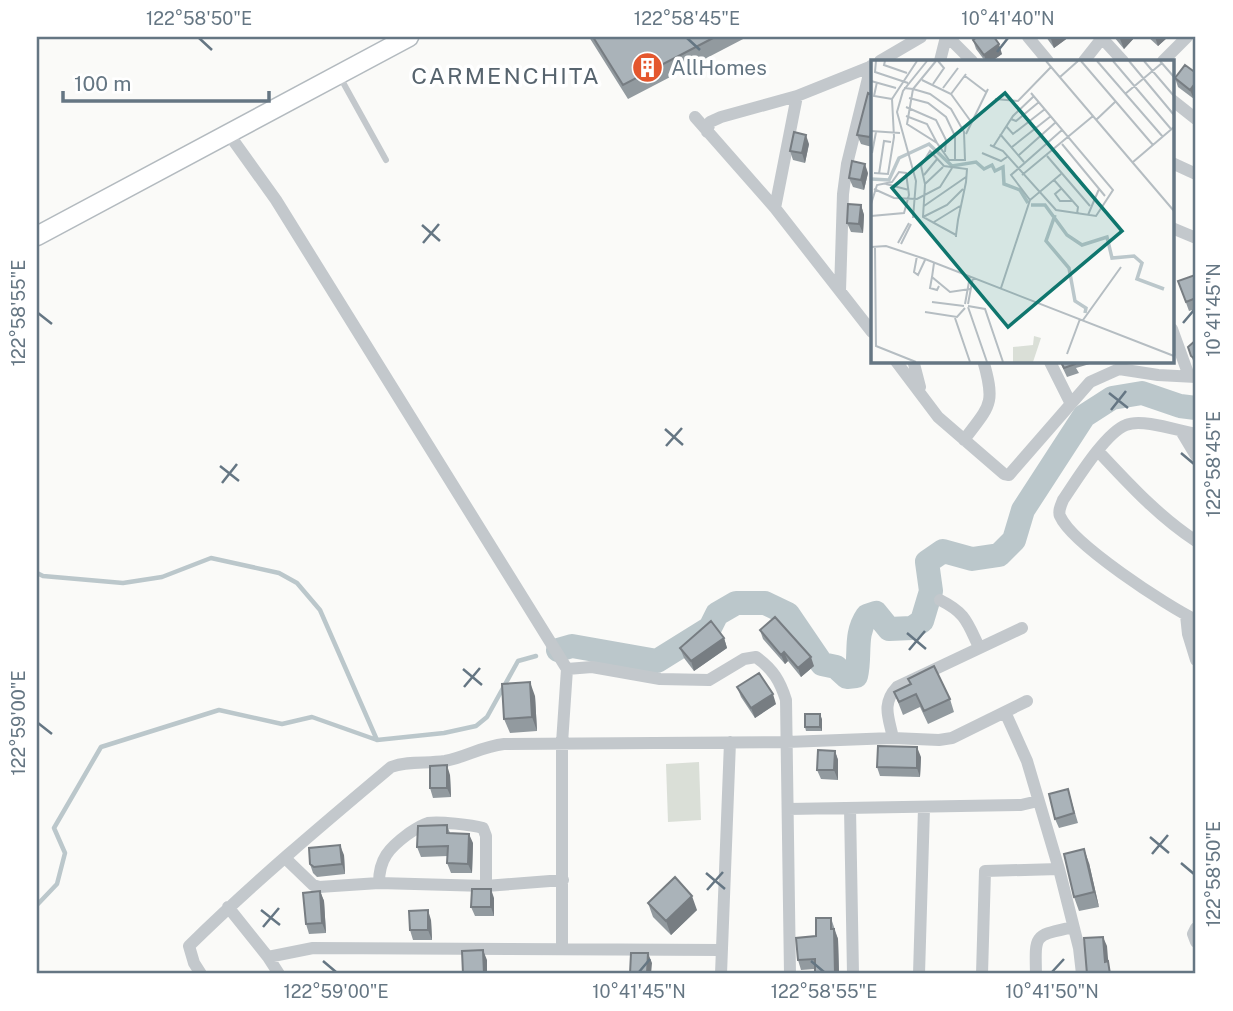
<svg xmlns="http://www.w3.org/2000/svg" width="1233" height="1011" font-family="'Public Sans',sans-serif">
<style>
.green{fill:#dadfd7}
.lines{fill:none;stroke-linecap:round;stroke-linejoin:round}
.stream{stroke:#bbc7cb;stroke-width:4.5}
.river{stroke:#bbc7cb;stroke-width:24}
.secondary-casing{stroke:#b3babf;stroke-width:21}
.lane{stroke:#c3c8cc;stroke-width:6}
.street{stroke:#c3c8cc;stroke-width:12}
.secondary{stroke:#fff;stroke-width:18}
.wall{fill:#929a9f}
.shaded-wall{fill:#777d82}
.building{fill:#aab3b9;stroke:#777d82;stroke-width:2}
.ticks{fill:none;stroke:#657683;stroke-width:2.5}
.labels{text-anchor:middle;stroke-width:7;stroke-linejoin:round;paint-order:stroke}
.poi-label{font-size:21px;fill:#657683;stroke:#fff;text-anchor:start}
.neighbourhood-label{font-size:23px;letter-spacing:2px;fill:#57646e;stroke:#fff}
.inset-river{fill:none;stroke:#bbc7cb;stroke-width:3.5}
.inset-road{fill:none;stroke:#b5bdc2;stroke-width:2}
.view{fill:#0f766e;fill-opacity:0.15;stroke:#0f766e;stroke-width:3.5}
.inset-edge{fill:none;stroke:#657683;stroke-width:3.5}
.neatline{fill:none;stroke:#657683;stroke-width:2.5}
.ticks-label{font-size:18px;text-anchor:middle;fill:#657683}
</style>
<rect width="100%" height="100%" fill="#fafaf8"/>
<path class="green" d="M699,762L701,820L668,822L666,764Z"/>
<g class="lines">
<path class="stream" d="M37,573L43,576L123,583L162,577L211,558L279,573L297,583L320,610L377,740
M37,905L57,884L65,853L54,828L101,747L219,710L282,724L312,717L377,740L444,733L476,726L487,717L518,661L536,656"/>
<path class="river" d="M558,650L572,646L657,661L710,628L717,614L736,603H765L788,614L822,664L836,667L847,677L856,676C861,655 854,635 867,616L876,613L889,629L912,628L922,621L931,591L927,562L943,551L972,559L999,555L1014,540L1023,510L1084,416L1112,398L1142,393L1180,406L1196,408"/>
<defs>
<path id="secondary" d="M37,236L409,37"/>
</defs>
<use href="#secondary" class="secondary-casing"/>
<path class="lane" d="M340,77L386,160"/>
<path class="street" d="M948,37L972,61
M1028,37L1048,61
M1101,37L1123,61
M880,61L921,37
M940,61L946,37
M1084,61L1103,37
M1163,61L1187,37
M1172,100L1196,119
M695,117L775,208L872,332
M707,132L710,122L721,117L797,96L872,66
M228,133L276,200L567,669L562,743V947
M1172,163L1196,174
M775,208L797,96
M1172,228L1196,238
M840,291L843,194L847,164L871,66
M1172,329L1189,376
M895,360L938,417L1004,474L1009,475L1090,382L1119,369L1158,375L1196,377
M913,360L920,387
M1049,360L1071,404
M1181,431L1196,456
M1196,434C1179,431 1142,418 1126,425C1105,433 1076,481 1063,500C1061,505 1058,511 1060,516C1072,544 1167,606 1196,620
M964,440C990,405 996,405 983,360
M1098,451C1129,484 1158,516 1196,541
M940,600C966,613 967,622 979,647
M1186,615L1188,634L1196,660
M567,669L592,667L660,679L709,680L744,659L756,657C773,669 780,681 786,700L790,974
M1005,712L1027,761L1059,869L1079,948L1082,974
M893,738C889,718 881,704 897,687L1022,628
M850,808L853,974
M788,809L1021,805L1038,801
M285,858L313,885L319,887L379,883L486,886L563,880
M379,883C379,859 389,848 408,834C414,830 421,825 428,823C439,821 472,825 483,828L486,836V886
M228,907L268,957L279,974
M1196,928L1193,934L1196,942
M268,957L313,948L722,950
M201,974L194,963L189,946C253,883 322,825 391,767C409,760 427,764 445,761C466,757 483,746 504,744L787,742L893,738L939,740L952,738L1027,701
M721,974L730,742
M919,974L924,808
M982,974L985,871L1059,869
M1036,974C1035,933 1034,936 1073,927"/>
<use href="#secondary" class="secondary"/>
</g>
<path class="wall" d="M589,37H747L628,99Z
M1046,37H1069L1054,48Z
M1114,37H1135L1124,49Z
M1148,37H1168L1158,46Z
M973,40L1002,54L992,61H985L976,49Z
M1196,73L1194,99L1178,87L1175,78Z
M872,95V147L861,144L857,135Z
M809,144L805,163L793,160L790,151Z
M868,173L864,190L853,187L849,178Z
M861,205L864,215L863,233L851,232L847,223Z
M1196,280V309L1189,311L1178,281Z
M1196,340V367L1195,366L1188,347Z
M1059,360H1092L1093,363L1076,368L1079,373L1067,377Z
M760,630L814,666L801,677L788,661L785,664L763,639Z
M724,638L727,648L694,671L684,658L680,648Z
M737,687L776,704L755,718L741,697Z
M894,692L950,699L954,712L928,724L920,707L903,715Z
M535,696L537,731L510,733L504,719Z
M822,719V731H806L805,727Z
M835,751L838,760V780L821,779L817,770Z
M921,757L920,777L880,776L877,767Z
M450,775L451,797L433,798L430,788Z
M1068,789L1078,823L1059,828L1055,819Z
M447,825L450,833L473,843L472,873H451L447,863L448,856L421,857L417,847Z
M344,855L345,874L317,877L313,873L310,864Z
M1089,863L1099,907L1079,911L1074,897Z
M320,891L324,901L326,933L309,934L306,924Z
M494,898V916H475L471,907Z
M648,903L697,910L671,935L653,917Z
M831,918L838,939L839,974H815V969L801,970L798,960Z
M431,920L432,940H413L410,930Z"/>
<path class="shaded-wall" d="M1053,37H1069L1054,48L1051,39Z
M1123,37H1135L1124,49L1120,39Z
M1155,37H1168L1158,46Z
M999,44L1002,54L992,61H986L984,55Z
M1196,82V96L1194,99L1190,90Z
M806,135L809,144L805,163L802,153Z
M865,164L868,173L864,190L861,180Z
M861,205L864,215L863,233L859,224Z
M724,638L727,648L694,671L691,661Z
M784,652L788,661L785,664L781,655Z
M811,657L814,666L801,677L798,668Z
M530,682L535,696L537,731L532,717Z
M773,694L776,704L755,718L751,708Z
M820,714L822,719V731L820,727Z
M917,747L921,757L920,777L917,768Z
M835,751L838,760V780L834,770Z
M447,765L450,775L451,797L447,788Z
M469,834L473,843L472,873L468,864Z
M340,845L344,855L345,874L342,864Z
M1084,849L1089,863L1099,907L1094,892Z
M491,889L494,898V916L491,907Z
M320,891L324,901L326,933L322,923Z
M692,896L697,910L671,935L666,921Z
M428,910L431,920L432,940L428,930Z
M834,929L838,939L839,974H835Z
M1103,937L1107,946L1109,971L1105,962Z
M483,950L487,960V974H484Z
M648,953L652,963L651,974H647Z"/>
<path class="building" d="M593,37H715L623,85Z
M977,37H994L999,44L984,55L973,40Z
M1185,65L1196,73V82L1190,90L1175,78Z
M868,93L872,95V129L870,137L857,135Z
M794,132L806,135L802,153L790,151Z
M852,161L865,164L861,180L849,178Z
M848,204L861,205L859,224L847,223Z
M1195,275L1196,280V298L1186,302L1178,281Z
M1196,340V360L1191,356L1188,347Z
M1060,360H1074L1075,364L1064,368Z
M775,617L811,657L798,668L784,652L781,655L760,630Z
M711,621L724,638L691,661L680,648Z
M934,666L950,699L924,711L916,694L899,702L894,692L911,684L908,679Z
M759,673L773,694L751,708L737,687Z
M530,682L532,717L504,719L502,684Z
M805,714H820V727H805Z
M878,746L917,747V768L877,767Z
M818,750L835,751L834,770H817Z
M447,765V788H430V766Z
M1068,789L1074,813L1055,819L1049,794Z
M447,825V833L469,834L468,864L447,863L448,846L417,847L418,826Z
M340,845L342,864L314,867L310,864L309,848Z
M1084,849L1094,892L1074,897L1064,854Z
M675,877L692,896L666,921L648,903Z
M472,889H491V907H471Z
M320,891L322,923L306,924L303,893Z
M428,910V930H410L409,911Z
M816,918H831V929H834L835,974H815V959L798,960L796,938L816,936Z
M1103,937L1105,962L1108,961L1110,974H1087L1084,938Z
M483,950L484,974H463L462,951Z
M631,953H648L647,974H630Z"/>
<path class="ticks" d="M199,38L212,50M687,38L700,50M997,52L1008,38M422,225L440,241M423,243L439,224M38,313L52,324M1183,323L1194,310M1109,393L1128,408M1111,410L1126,391M665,429L683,445M666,446L682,428M1181,453L1194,464M220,466L239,481M222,483L237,464M907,633L926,649M909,650L925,631M463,669L482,685M464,687L480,668M38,723L52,734M1150,837L1169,853M1152,854L1168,835M1181,863L1194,874M706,873L725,889M707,890L723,872M261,910L280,925M263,927L279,908M323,961L336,972M811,961L824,972M639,972L650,959M1052,972L1064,959"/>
<defs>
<symbol id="building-disc" viewBox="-11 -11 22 22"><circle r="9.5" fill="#e4572e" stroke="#fff"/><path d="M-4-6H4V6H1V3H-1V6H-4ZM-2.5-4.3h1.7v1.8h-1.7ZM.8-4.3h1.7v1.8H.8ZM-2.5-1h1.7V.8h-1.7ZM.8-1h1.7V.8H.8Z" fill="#fff"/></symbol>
</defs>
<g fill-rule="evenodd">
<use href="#building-disc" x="630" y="50" width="35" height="35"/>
</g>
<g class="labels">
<g class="poi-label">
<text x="671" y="75">AllHomes</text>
</g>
<g class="neighbourhood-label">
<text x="506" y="84">CARMENCHITA</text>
</g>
</g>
<g transform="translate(871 60)">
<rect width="303" height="303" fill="#fafaf8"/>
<path d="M163,276L170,278L162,302H142V287L162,285Z" fill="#dadfd7"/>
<path class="inset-river" d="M0,119L18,120L28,98L58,84L81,106L105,102L113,109L121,105L124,111L132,107L133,124L149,130L157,143M160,145H174L196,175L211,185L236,177L241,198L263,196L271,203L266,219L293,229M184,155L175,181L198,208L204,241L215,248L214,253"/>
<path class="inset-road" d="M5,1L4,12L37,23M14,1L13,5L36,13M175,1L303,151M210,1L282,85M226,1L292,77M242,1L300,69M258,1L303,55M273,1L303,36M289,1L303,17M94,16L115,32M189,17L207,1M51,20L80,34L101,63M0,21L25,28M6,22L3,36L21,39M62,24L73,8L67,1M33,28L42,29L49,31L59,34L80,49L93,72L94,100H78L66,83L36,64L42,29L65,1M72,28L87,8M80,34L95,14M254,34L291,3M38,38L57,43L75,57L84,76V101M124,39L147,41L180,7M35,47L65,60L75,80L74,92M35,56L56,64L66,83M140,59L145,61L168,42M225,60L244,42M135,66L142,74L174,49M0,71L29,73M95,74L117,29M129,74L153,102M191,84L234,136M119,85L132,91L185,150L225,156L242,130L160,33M122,87L142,56L163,36M141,87L180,56M183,90L222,137M1,93L5,72M111,93L130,101L136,97M148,95L185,62M176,96L219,146M262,102L303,67M3,113L17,114L23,77L21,39L46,1M8,114L13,81L20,82M53,115L67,98M151,115L222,56M183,120L207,147L206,154M15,124L38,130M54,124L72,107M191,128L184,134L189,141H201M3,129L23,138L46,139L69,127L81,108M159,140L140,115L191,70M0,144L6,125L21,122L28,112L35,113L38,135L33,153L0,156M53,146L95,117M217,155L228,129M52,157L76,145L92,129M42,158L45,121L26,52L32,31L56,1M63,162L89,146M85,177V175L87,160L95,122L96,109L73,106L59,91L50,106L54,124L52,157L85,175M27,183L38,163M30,184L40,164M4,186L5,286L45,302M0,187L15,186L54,199L303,296M46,196L43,212L47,215L54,200M63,203L61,217L79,232L99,229M61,217L59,228L66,230L68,226M130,228L159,140L190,114M61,242L93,246M94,244L99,216M97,244L102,217M97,246L114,249L132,302M97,247L116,302M54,252L86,257L94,248M84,258L99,302M212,260L250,207M196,294L209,259"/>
<path class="view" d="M134,33L251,171L137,267L21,128Z"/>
<rect width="303" height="303" class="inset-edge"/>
</g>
<rect width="1233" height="1011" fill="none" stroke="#ffffff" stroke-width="77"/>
<path d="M63 91v10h206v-10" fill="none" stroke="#657683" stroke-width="3.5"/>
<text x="74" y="91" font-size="21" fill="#657683" stroke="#ffffff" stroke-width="5" paint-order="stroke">100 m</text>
<rect x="38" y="38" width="1156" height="934" class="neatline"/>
<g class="ticks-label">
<text x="199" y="25">122°58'50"E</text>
<text x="687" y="25">122°58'45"E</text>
<text x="1008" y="25">10°41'40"N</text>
<text transform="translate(1214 310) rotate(-90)" y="6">10°41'45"N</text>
<text transform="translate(19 313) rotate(-90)" y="6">122°58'55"E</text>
<text transform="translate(1214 464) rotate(-90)" y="6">122°58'45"E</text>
<text transform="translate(19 723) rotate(-90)" y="6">122°59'00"E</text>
<text transform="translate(1214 874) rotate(-90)" y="6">122°58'50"E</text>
<text x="336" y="998">122°59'00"E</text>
<text x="639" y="998">10°41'45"N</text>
<text x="824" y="998">122°58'55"E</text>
<text x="1052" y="998">10°41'50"N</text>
</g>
</svg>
